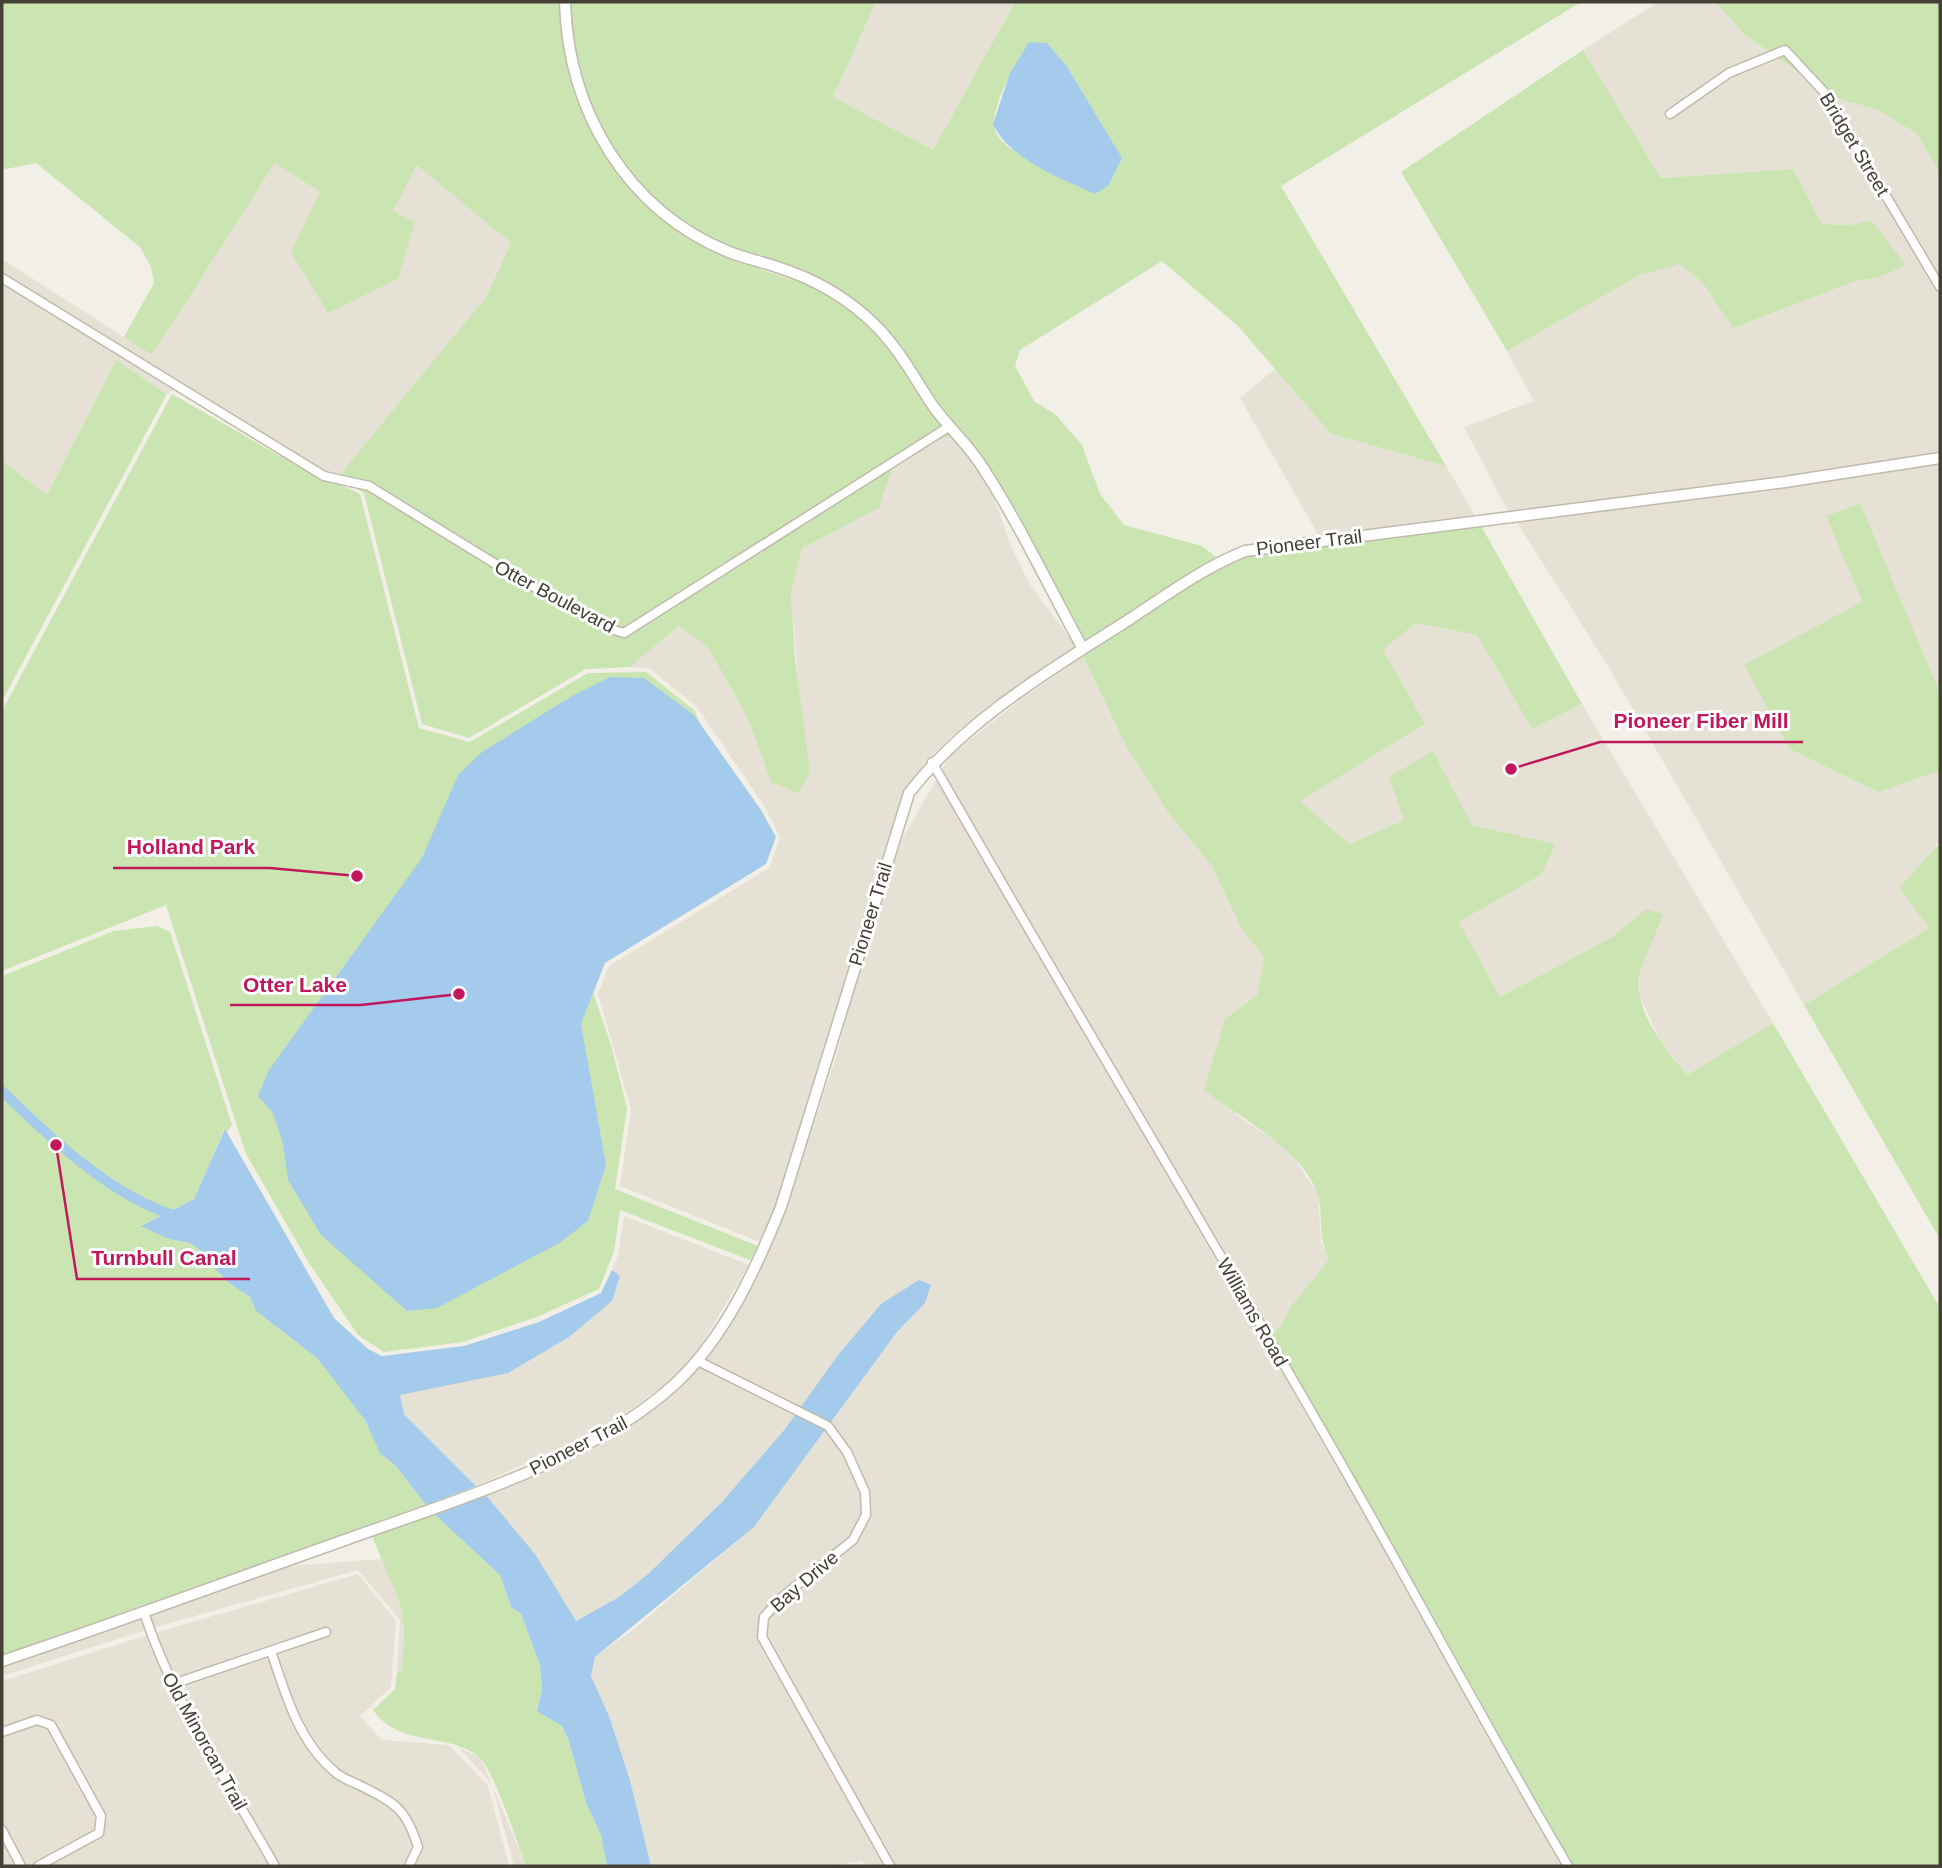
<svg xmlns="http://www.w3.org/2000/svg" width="1942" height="1868" font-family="Arial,sans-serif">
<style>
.residential{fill:#e6e1d5}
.green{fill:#cae5b1;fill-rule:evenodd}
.water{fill:#a5cbec}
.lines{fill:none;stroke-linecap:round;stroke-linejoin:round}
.canal{stroke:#a5cbec;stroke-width:10}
.minor-casing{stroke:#c0baac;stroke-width:11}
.tertiary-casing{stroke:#c0baac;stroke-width:13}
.minor{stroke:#fff;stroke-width:8}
.tertiary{stroke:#fff;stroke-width:10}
.labels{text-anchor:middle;stroke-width:6;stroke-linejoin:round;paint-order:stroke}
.street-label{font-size:19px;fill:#454036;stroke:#fff}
.leader{fill:none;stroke:#c2185b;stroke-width:2.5}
.callout-dot{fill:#c2185b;stroke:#fff;stroke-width:2.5}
.callout-label{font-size:21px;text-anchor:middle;font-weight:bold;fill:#c2185b;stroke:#fff;stroke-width:6;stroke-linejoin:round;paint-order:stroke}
</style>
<rect width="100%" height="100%" fill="#f2efe6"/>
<path class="residential" d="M876,2H1015L933,150L833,97Z
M1658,2H1715L1746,36L1838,99L1876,109L1916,133L1940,173V452L1784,477L1508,511L1464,427L1534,401L1507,351L1640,275L1681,263L1702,282L1733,328L1853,282L1882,276L1871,220L1851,225L1822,224L1793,169L1661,178L1583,50Z
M275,163L320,192L291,252L392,211L418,164L511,243L486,297L337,478L279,451L174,390L167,394L116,360L47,495L2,461V259L152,355Z
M1275,369L1331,434L1446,466L1475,515L1319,536L1240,398Z
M952,436L978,469L993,495L1011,546L1029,583L1076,646L959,730L929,758L905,789L776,1205L760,1242L620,1186L631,1109L598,994L609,966L769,868L780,837L765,807L697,707L649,668L630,667L679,626L708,647L748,719L771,782L801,714L791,592L802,548L836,529L892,468L935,439Z
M1940,463V693L1859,503L1826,516L1862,602L1879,792L1940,771V843L1936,844L1929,928L1804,1005L1605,661L1516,521L1786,488Z
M1416,623L1477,635L1532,729L1582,704L1773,1023L1687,1075L1661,1042L1639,995L1640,971L1662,914L1646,909L1612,937L1500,997L1459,922L1541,875L1556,844L1472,825L1433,752L1404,820L1348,844L1299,801L1424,725L1383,650Z
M1083,656L1126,746L1169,814L1212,866L1241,928L1264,957L1257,995L1225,1019L1236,1115L1288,1149L1318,1194L1321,1242L1329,1259L1289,1309L1282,1325L1567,1866H867L861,1861L832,1866H651L630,1780L609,1716L591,1676L595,1657L634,1629L754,1527L897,1332L925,1303L919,1280L882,1303L838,1355L785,1429L722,1502L648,1574L619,1597L575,1621L535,1554L486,1495L611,1438L641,1419L702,1365L744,1298L774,1241L835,1061L858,972L895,851L950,756L1020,700Z
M624,1216L749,1265L694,1357L670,1381L605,1428L476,1486L404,1414L400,1395L569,1337L620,1276L612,1270L618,1255Z
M382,1559L400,1603L404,1631L402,1670L397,1673L400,1620L358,1570L149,1629L2,1676V1667L289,1566Z
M358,1574L396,1621L391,1687L360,1716L382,1740L449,1745L488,1786L509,1866H2V1681L151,1634Z
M458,1747L481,1758L526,1866H514L492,1784Z"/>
<path class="green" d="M2,2H560C563,114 621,213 727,257C764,273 802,278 835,300C887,334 918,387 952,436L935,439L892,468L879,508L802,548L791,592L795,658L810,772L798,793L771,782L748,719L708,647L679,626L630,667L586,669L469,738L422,724L364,493L337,478L486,297L511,243L417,165L393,211L415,222L398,279L328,313L291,252L320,192L275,163L152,355L124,337L154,283L151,267L140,247L36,163L2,170Z
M570,2H876L833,97L933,150L1015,2H1581L1281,186L1446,466L1331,434L1238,326L1162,261L1020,350L1015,366L1034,401L1056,415L1082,445L1100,494L1124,525L1202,546L1216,557L1085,641L987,464L938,403L901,345L879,322L859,305L818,278L729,247L698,231L676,217L633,178L592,113L574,53ZM1029,42L1068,68L1121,157C1095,156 1042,158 1019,152C1007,149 992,134 994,121C997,93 1015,66 1029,42Z
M1715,2H1940V173L1916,133L1876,109L1838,99L1746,36Z
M1583,50L1661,178L1793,169L1822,224L1851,225L1871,220L1906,265L1882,276L1853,282L1733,328L1702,282L1680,264L1640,275L1507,351L1401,172Z
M116,360L167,394L2,701V461L47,495Z
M172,394L278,455L360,494L419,728L470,742L588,673L646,672L694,710L758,847L581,957L611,1045L627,1108L615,1189L758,1246L750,1260L620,1210L614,1252L599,1289L537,1317L463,1342L384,1352L358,1335L309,1263L246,1154L166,905L2,971V711Z
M1860,503L1940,693V771L1879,792L1790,749L1744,665L1862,602L1826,516Z
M1481,526L1582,704L1532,729L1477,635L1416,623L1383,650L1425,724L1300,801L1349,844L1404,820L1389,777L1433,751L1472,825L1556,844L1541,875L1459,922L1500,997L1612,937L1646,909L1663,914C1657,933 1647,950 1641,969C1629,1006 1665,1048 1687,1075L1773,1023L1940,1308V1866H1567L1267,1339L1282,1325L1289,1309L1329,1259C1317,1235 1324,1219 1318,1196C1307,1153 1238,1116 1204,1090L1225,1019L1257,995L1264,957L1241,928L1212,866L1169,814L1126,746L1083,656L1213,570L1246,556Z
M1940,843V1239L1804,1005L1929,928L1899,888Z
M157,926L170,932L232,1125L227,1132L224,1130L194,1199L142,1225L169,1239L190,1243L201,1251L207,1261L229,1283L250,1297L256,1311L317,1358L359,1410L387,1459L396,1466L426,1505L2,1655V976L114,931Z
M434,1514L500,1575L511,1607L521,1614L540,1665L542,1690L537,1710L562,1726L569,1741L586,1803L601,1835L607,1866H526C518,1845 493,1768 479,1757C446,1731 400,1748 373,1710L395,1689L397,1673L402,1670L404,1631L400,1603L372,1536Z"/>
<path class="water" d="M1029,42L1047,43L1068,68L1122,158L1108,186L1095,194C1060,178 1009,159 993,124L1010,73Z
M610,677L644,678L694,715L761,810L776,837L766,864L605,963L581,1024L606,1165L588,1221L561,1242L437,1308L407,1311L321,1235L288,1180L283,1143L273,1113L258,1096L269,1070L422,858L458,775L482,752L572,696Z
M225,1129L334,1318L368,1349L382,1356L464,1346L539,1322L601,1293L612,1270L620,1276L612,1301L569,1337L508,1373L400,1395L404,1414L476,1486L426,1505L396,1466L380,1453L365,1420L317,1358L256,1311L250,1297L229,1283L207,1261L201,1251L190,1243L169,1239L141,1226L194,1199Z
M919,1280L931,1285L925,1303L897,1332L754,1527L595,1657L591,1676L609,1716L630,1780L651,1866H607L601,1835L586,1803L569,1741L562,1726L537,1711L542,1690L540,1665L521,1614L511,1607L500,1575L434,1514L486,1495L535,1554L576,1621L619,1597L648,1574L722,1502L785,1429L838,1355L882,1303Z"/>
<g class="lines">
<path class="canal" d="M2,1091C49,1137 113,1198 177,1216"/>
<defs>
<path id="minor" d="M1670,114L1729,73L1785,50L1825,93L1940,287
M2,278L324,476L369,486L520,579L607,628L624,633L950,426
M932,762C1067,998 1207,1229 1342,1465C1418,1598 1490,1734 1568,1866
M698,1361L828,1426L847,1452L865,1492L866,1515L853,1540L781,1598L764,1617L762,1637L890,1866
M144,1612C173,1702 229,1784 275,1866
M271,1651C286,1695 298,1741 335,1772C341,1778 351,1781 359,1785C395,1803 406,1808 418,1847L409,1866
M173,1684L326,1632
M2,1732L37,1720L51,1725L101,1816L99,1833L38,1866
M2,1830L21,1866"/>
<path id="tertiary" d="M565,2C568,110 626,210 729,252C744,258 759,261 774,266C813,278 850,299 878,328C901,352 915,379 933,406C948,427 969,445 983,468C1020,525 1050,589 1083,649
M2,1661C116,1623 229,1581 342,1541C447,1503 594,1460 676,1383C725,1337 756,1269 781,1207L909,793C966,719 1052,669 1130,619C1168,594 1203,568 1245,551L1785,482L1940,458"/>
</defs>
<use href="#minor" class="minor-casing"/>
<use href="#tertiary" class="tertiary-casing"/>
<use href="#minor" class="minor"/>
<use href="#tertiary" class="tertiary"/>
</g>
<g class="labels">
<g class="street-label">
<text transform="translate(1855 144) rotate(59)" y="7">Bridget Street</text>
<text transform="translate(1309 542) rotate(-7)" y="7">Pioneer Trail</text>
<text transform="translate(555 596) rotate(28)" y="7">Otter Boulevard</text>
<text transform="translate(870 914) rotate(-73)" y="7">Pioneer Trail</text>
<text transform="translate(1253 1312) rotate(60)" y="7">Williams Road</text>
<text transform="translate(578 1445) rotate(-27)" y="7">Pioneer Trail</text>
<text transform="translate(804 1581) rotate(-41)" y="7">Bay Drive</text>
<text transform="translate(205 1741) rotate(61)" y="7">Old Minorcan Trail</text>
</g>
</g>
<path class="leader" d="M1511 769L1600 742H1803M357 876L270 868H113M459 994L361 1005H230M56 1145L77 1279H250"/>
<g class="callout-dot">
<circle cx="1511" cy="769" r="7"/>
<circle cx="357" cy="876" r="7"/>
<circle cx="459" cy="994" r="7"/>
<circle cx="56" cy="1145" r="7"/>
</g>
<g class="callout-label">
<text x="1701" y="728">Pioneer Fiber Mill</text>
<text x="191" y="854">Holland Park</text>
<text x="295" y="992">Otter Lake</text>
<text x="164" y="1265">Turnbull Canal</text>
</g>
<rect width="1942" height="1868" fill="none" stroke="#454036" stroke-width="7"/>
</svg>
